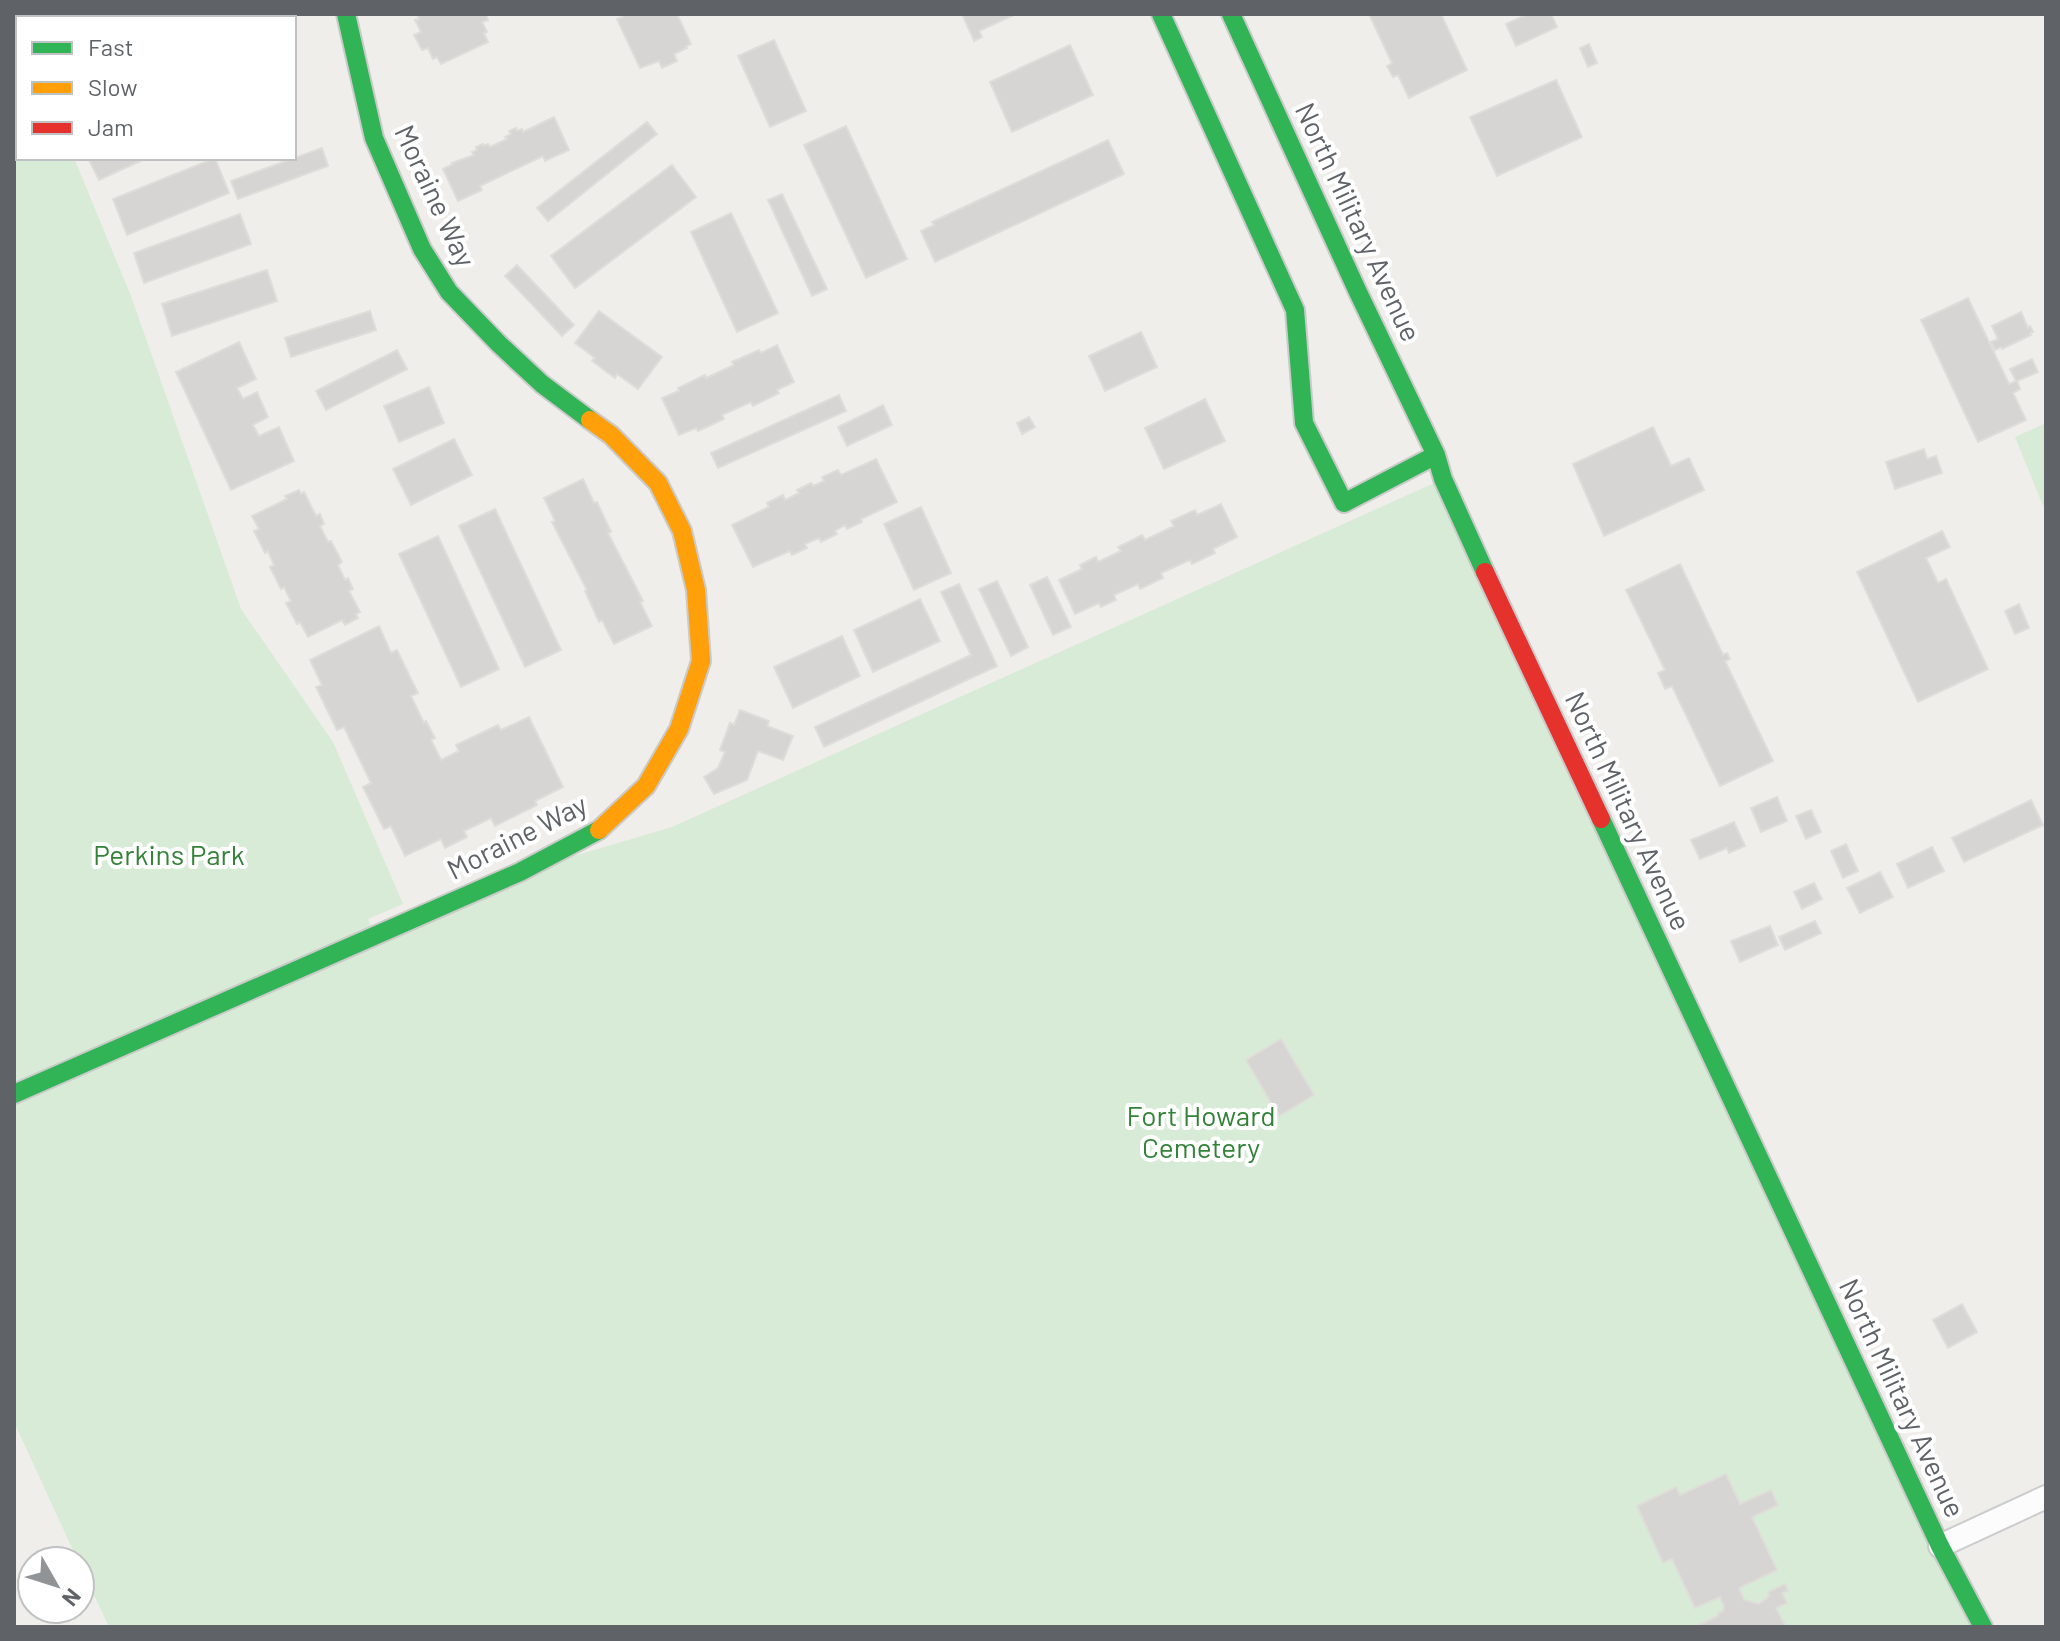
<svg xmlns="http://www.w3.org/2000/svg" width="2060" height="1641" font-family="Barlow,sans-serif">
<style>
.green{fill:#d8ebd6}
.building{fill:#d6d5d3;stroke:#deddd9;stroke-width:2}
.lines{fill:none;stroke-linecap:round;stroke-linejoin:round}
.street-casing{stroke:#cbcccc;stroke-width:26}
.fast-casing{stroke:#cacacb;stroke-width:22}
.slow-casing{stroke:#cacacb;stroke-width:22}
.jam-casing{stroke:#cacacb;stroke-width:22}
.street{stroke:#fdfcfc;stroke-width:22}
.fast{stroke:#30b455;stroke-width:18}
.slow{stroke:#ff9f0a;stroke-width:18}
.jam{stroke:#e5322d;stroke-width:18}
.labels{text-anchor:middle;stroke-width:8;stroke-linejoin:round;paint-order:stroke}
.street-label{font-size:28px;fill:#5f6368;stroke:#fff}
.park-label{font-size:28px;fill:#348238;stroke:#fff}
</style>
<rect width="100%" height="100%" fill="#efeeea"/>
<path class="green" d="M14,33L18,41V158H74L131,296L241,609L333,742L403,904L368,919L375,936L520,872L672,827L1443,479L1983,1627H109L80,1565V1561H78L14,1422Z
M2046,423V513L2015,437Z"/>
<path class="building" d="M14,14H61L63,18H18V27L14,20Z
M417,14H486L488,20L482,22L487,32L484,33L488,42L441,64L437,57L433,59L428,48L422,50L414,35L421,32L415,20L419,19Z
M622,14H677L691,44L686,46L687,48L674,54L677,61L662,68L659,61L640,68L617,19L623,17Z
M962,14H1016L979,31L982,37L974,41Z
M1369,14H1441L1467,70L1409,98L1398,75L1393,77L1387,66L1392,63Z
M1528,14H1551L1557,27L1516,46L1506,24Z
M774,40L806,111L770,127L738,56Z
M1589,44L1597,63L1588,67L1580,48Z
M1070,45L1093,95L1012,132L990,82Z
M1556,80L1582,137L1497,176L1470,117Z
M554,117L569,150L545,161L543,156L480,186L482,190L458,201L443,169L453,164L452,163L474,155L472,152L477,150L476,147L483,144L484,146L488,144L490,147L507,139L505,137L511,134L509,131L516,128L517,131L522,129L523,132Z
M647,122L657,134L548,221L537,208Z
M846,126L907,259L866,278L804,145Z
M1108,140L1124,174L935,262L921,231L934,225L932,222Z
M322,148L328,166L238,199L231,181Z
M88,158H147L99,180Z
M215,158L229,193L127,235L113,199Z
M672,165L696,197L575,288L551,256Z
M782,194L827,289L812,296L768,200Z
M731,213L778,313L737,332L691,232Z
M240,214L251,244L144,283L134,253Z
M517,265L574,325L562,336L505,276Z
M267,270L277,301L172,336L162,304Z
M1968,298L2009,384L2016,381L2010,369L2032,359L2038,372L2017,381L2020,389L2013,393L2026,420L1978,442L1921,320Z
M370,311L376,330L291,357L285,338Z
M599,311L662,357L638,389L617,374L615,378L592,361L595,358L575,343Z
M2021,312L2028,328L2030,326L2033,332L2030,333L2031,335L2002,349L2001,347L1995,350L1991,342L1998,339L1992,326Z
M1141,332L1157,367L1105,391L1089,356Z
M239,342L256,379L237,388L243,399L257,392L268,417L253,425L259,436L279,427L294,461L231,490L176,372Z
M777,345L794,382L777,390L779,393L753,406L751,402L722,415L724,419L698,431L696,428L679,435L662,398L679,391L678,388L705,375L706,378L734,365L732,362L759,350L761,353Z
M397,350L407,369L326,410L316,391Z
M429,387L444,423L399,442L384,406Z
M839,395L846,411L718,468L711,453Z
M1205,399L1225,441L1164,469L1145,428Z
M883,405L892,425L847,446L838,427Z
M1029,417L1035,427L1022,434L1017,423Z
M1653,427L1671,466L1689,458L1704,490L1604,536L1573,464Z
M454,439L472,475L411,505L393,469Z
M1924,449L1927,459L1936,456L1942,473L1895,489L1886,462Z
M876,459L897,502L861,519L862,522L847,529L845,525L835,531L837,534L821,542L819,538L805,544L807,548L792,555L790,551L753,567L732,525L769,507L767,503L783,495L785,500L799,493L797,490L811,483L813,486L824,481L822,477L838,470L841,475Z
M583,479L594,503L597,502L611,532L608,533L643,601L640,602L652,626L614,644L602,620L599,622L585,591L587,590L552,522L555,521L544,498Z
M299,490L301,494L304,492L316,516L320,514L324,524L320,526L328,542L331,541L342,562L338,565L345,580L348,578L353,589L349,591L360,612L356,614L358,618L345,625L342,620L308,637L300,622L297,624L286,603L291,601L284,587L281,589L270,567L274,565L268,551L265,553L254,531L259,529L252,516L287,499L285,496Z
M1221,504L1237,537L1213,549L1215,553L1192,564L1190,560L1161,573L1163,578L1140,589L1138,584L1114,595L1116,600L1101,607L1099,603L1075,614L1059,580L1082,569L1080,565L1096,557L1098,562L1121,551L1118,547L1142,535L1145,540L1174,526L1171,521L1195,510L1197,515Z
M921,507L951,573L914,590L884,524Z
M495,509L561,650L525,667L459,526Z
M1942,531L1950,547L1926,558L1938,583L1946,579L1988,669L1918,702L1857,572Z
M438,536L499,669L461,687L399,554Z
M1680,564L1723,655L1727,653L1730,659L1725,661L1773,761L1720,786L1672,686L1665,689L1658,673L1665,670L1626,590Z
M1047,577L1071,627L1053,635L1030,585Z
M997,581L1028,647L1011,656L979,589Z
M959,584L997,666L824,747L815,727L971,655L941,592Z
M920,599L940,641L873,672L854,630Z
M2019,604L2029,628L2015,634L2005,611Z
M379,626L391,653L397,650L418,693L411,696L424,723L426,721L435,738L431,740L441,760L459,751L456,745L498,725L501,730L529,717L563,787L535,801L537,805L495,826L491,818L464,831L467,837L445,848L441,839L405,856L391,826L384,829L363,787L371,783L344,727L337,730L316,687L322,685L310,660Z
M842,636L860,676L793,708L774,667Z
M740,710L769,721L767,726L793,736L783,760L758,751L747,780L714,794L704,777L718,768L725,752L720,750L730,723L734,725Z
M1777,797L1787,821L1761,832L1751,808Z
M2031,800L2043,825L1964,862L1952,838Z
M1811,810L1821,832L1806,839L1796,816Z
M1734,822L1745,846L1729,853L1727,848L1700,859L1691,840Z
M1846,844L1858,871L1843,878L1831,851Z
M1932,847L1944,871L1908,888L1897,864Z
M1880,872L1893,897L1860,913L1847,888Z
M1814,883L1822,899L1802,909L1794,892Z
M1815,921L1821,933L1785,950L1779,937Z
M1770,926L1778,945L1740,962L1731,941Z
M1281,1039L1314,1095L1279,1116L1246,1060Z
M1962,1304L1977,1332L1948,1348L1933,1320Z
M1726,1474L1740,1504L1771,1490L1778,1505L1752,1517L1777,1570L1739,1588L1744,1600L1759,1604L1767,1598L1769,1595L1768,1592L1785,1584L1788,1591L1782,1593L1787,1603L1776,1608L1786,1627H1695L1718,1616V1613L1723,1611L1724,1606L1720,1597L1695,1608L1672,1559L1663,1563L1637,1506L1676,1487L1680,1495Z"/>
<g class="lines">
<defs>
<path id="street" d="M1940,1546L2046,1497"/>
<path id="fast" d="M346,14L374,138L422,249L449,292L499,344L542,384L590,420
M1161,14L1295,310L1304,423L1344,503L1436,455
M1231,14L1357,290L1436,455L1443,479L1485,572
M1601,819L1940,1546L1983,1627
M14,1094L520,872L599,830"/>
<path id="slow" d="M590,420L611,435L658,483L682,531L696,590L701,661L679,729L646,786L599,830"/>
<path id="jam" d="M1485,572L1601,819"/>
</defs>
<use href="#street" class="street-casing"/>
<use href="#fast" class="fast-casing"/>
<use href="#slow" class="slow-casing"/>
<use href="#jam" class="jam-casing"/>
<use href="#street" class="street"/>
<use href="#fast" class="fast"/>
<use href="#slow" class="slow"/>
<use href="#jam" class="jam"/>
</g>
<g class="labels">
<g class="street-label">
<text transform="translate(435 196) rotate(65)" y="10">Moraine Way</text>
<text transform="translate(1358 222) rotate(65)" y="10">North Military Avenue</text>
<text transform="translate(1628 811) rotate(65)" y="10">North Military Avenue</text>
<text transform="translate(517 837) rotate(-27)" y="10">Moraine Way</text>
<text transform="translate(1902 1398) rotate(65)" y="10">North Military Avenue</text>
</g>
<g class="park-label">
<text x="169" y="865">Perkins Park</text>
<text x="1201" y="1126">Fort Howard<tspan x="1201" dy="32">Cemetery</tspan></text>
</g>
</g>
<rect width="2060" height="1641" fill="none" stroke="#5f6368" stroke-width="32"/>
<rect x="16" y="16" width="280" height="144" fill="#ffffff" stroke="#bfc1c3" stroke-width="2"/>
<rect x="32" y="42" width="40" height="12" fill="#30b455" stroke="#bfc1c3" stroke-width="2"/>
<text x="88" y="56" font-size="24" fill="#5f6368">Fast</text>
<rect x="32" y="82" width="40" height="12" fill="#ff9f0a" stroke="#bfc1c3" stroke-width="2"/>
<text x="88" y="96" font-size="24" fill="#5f6368">Slow</text>
<rect x="32" y="122" width="40" height="12" fill="#e5322d" stroke="#bfc1c3" stroke-width="2"/>
<text x="88" y="136" font-size="24" fill="#5f6368">Jam</text>
<g transform="translate(56 1585) rotate(129)"><circle r="38" fill="#ffffff" stroke="#bfc1c3" stroke-width="2"/>
<path d="M0-6L14 30L0 20L-14 30Z" fill="#919496"/>
<text y="-12" font-size="22" font-weight="bold" text-anchor="middle" fill="#5f6368">N</text>
</g>
</svg>
